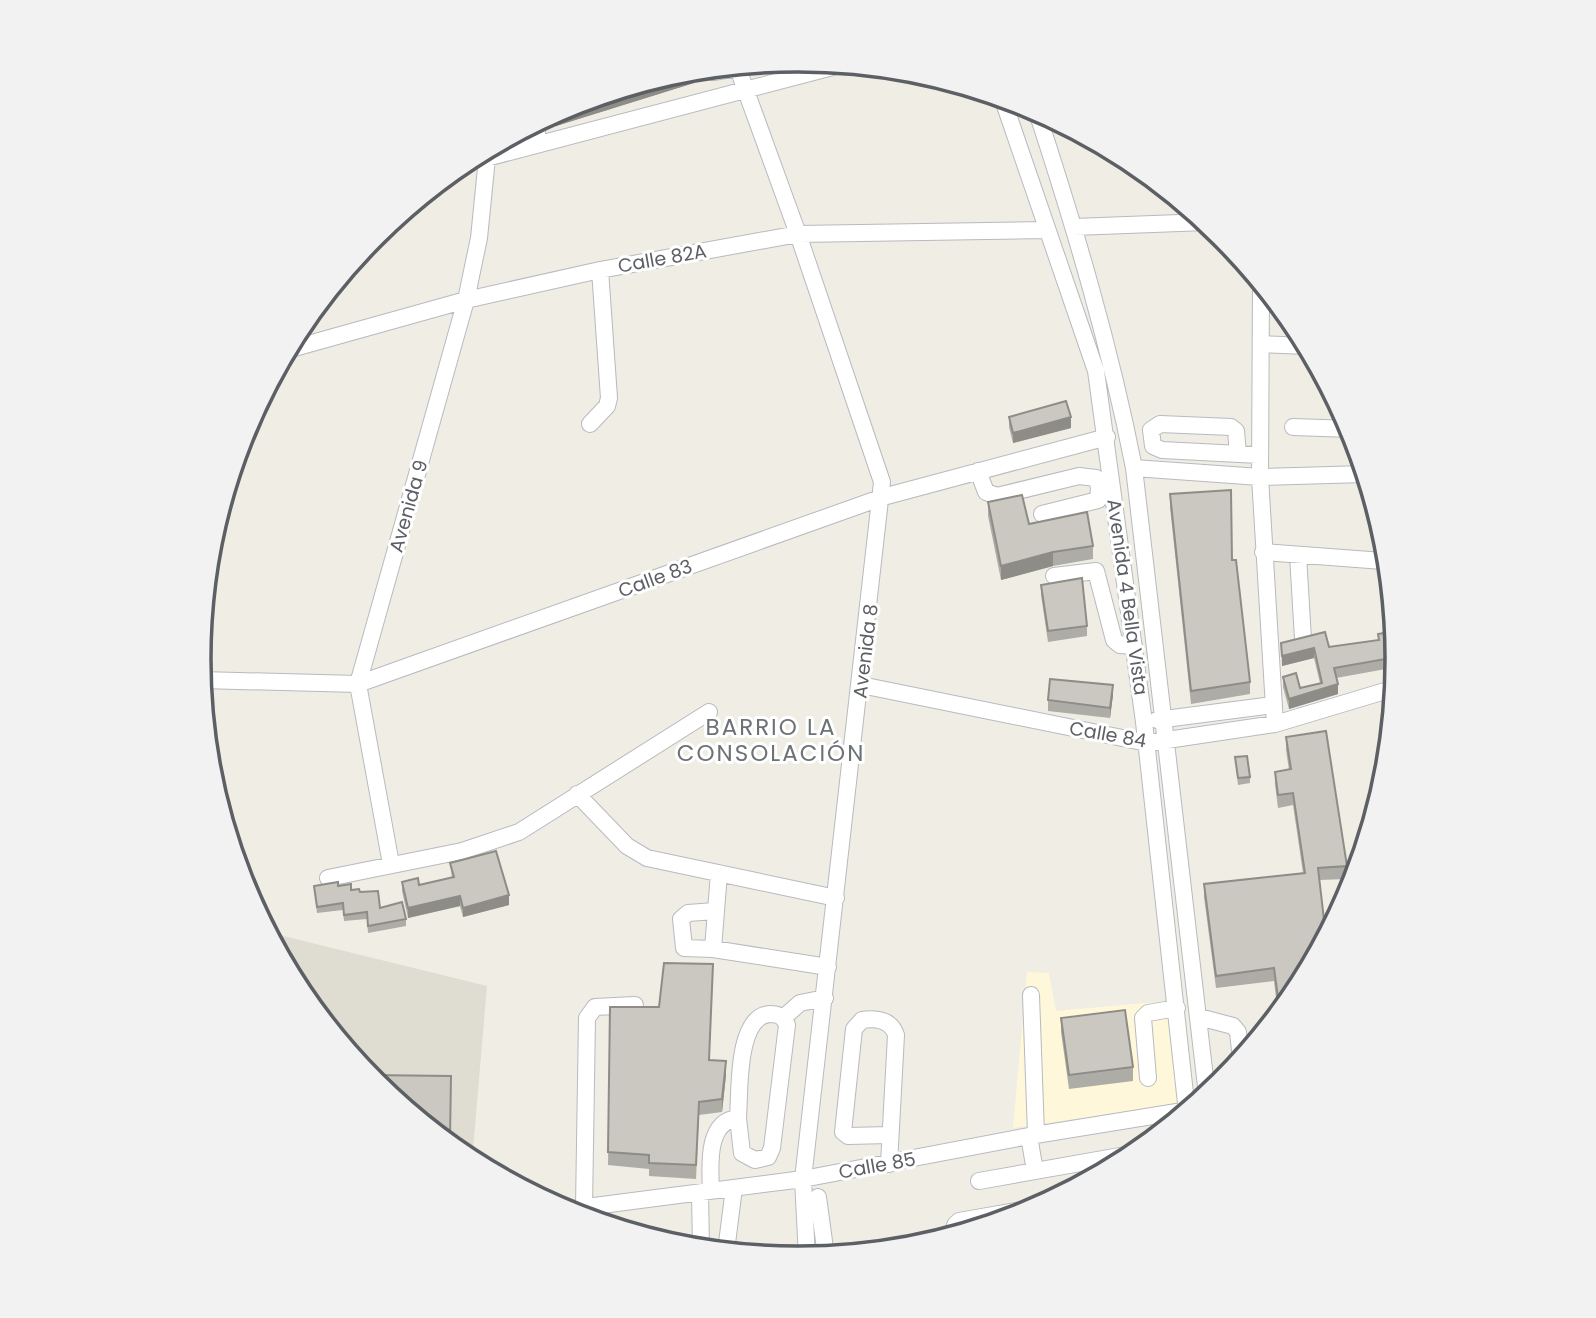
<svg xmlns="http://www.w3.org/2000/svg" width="1596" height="1318" font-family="Poppins,sans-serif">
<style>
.commercial{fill:#fff7da}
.education{fill:#dfdcd2}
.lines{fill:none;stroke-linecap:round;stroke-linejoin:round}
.minor-casing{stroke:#b7babf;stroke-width:18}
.minor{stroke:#fff;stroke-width:16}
.wall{fill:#aeaca6}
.shaded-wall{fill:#8d8c87}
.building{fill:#cac8c1;stroke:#8d8c87;stroke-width:2}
.labels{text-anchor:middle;stroke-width:6;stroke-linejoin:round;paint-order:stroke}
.street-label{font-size:19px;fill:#5c6065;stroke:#fff}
.quarter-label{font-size:23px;letter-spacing:2px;fill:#6d7277;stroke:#fff}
.rim{fill:none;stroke:#5c6065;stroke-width:3.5}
</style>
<rect width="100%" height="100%" fill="#efede4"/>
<path class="commercial" d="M1027,972L1049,973L1056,1011L1167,1001L1178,1104L1013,1128Z"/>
<path class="education" d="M267,932L487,986L472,1161L374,1083L299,992Z"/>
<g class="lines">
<defs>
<path id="minor" d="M737,66L798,234L882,482L803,1179L807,1258
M702,69L713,72L738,68
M1002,97L1096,371L1144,722L1187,1112
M1036,109C1075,228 1110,346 1134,468L1207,1095
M535,123L539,144
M460,165L844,64
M1074,227L1206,222
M1261,283L1260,477L1275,724
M1261,344L1307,346
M287,350L466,300L600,270L798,234L1046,230
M590,424L607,406L609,398L600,270
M1293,427L1352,429
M1238,454L1236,431L1231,427L1160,424L1151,430L1153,446L1162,450L1259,455
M1134,468L1260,477L1365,474
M978,471L986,492L997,496L1079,476L1096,478L1099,487L1098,500L1042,514
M1263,552L1383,561
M1298,555L1303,639
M1054,576L1096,571L1114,640L1120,645L1134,646
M201,680L358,684L883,497L1107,437
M861,685L1147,743L1275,724L1395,688
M1157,720L1273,705
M577,794L627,846L647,858L836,898
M391,864L358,684L466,300L479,238L488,148
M719,873L713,949L828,967
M328,878L462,851L519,832L709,712
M713,949L684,948L681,919L688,913L715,911
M1031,995L1036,1134
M1199,1017L1233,1026L1238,1032L1241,1059
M783,1018L800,1003L825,998
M1148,1078L1143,1018L1148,1013L1177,1008
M889,1135L848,1136L843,1132L854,1029L862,1020C877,1018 891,1020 896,1035L889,1164
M1029,1136L1035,1171
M979,1181L1137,1153
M711,1191C710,1166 706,1121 738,1118C740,1092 736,1016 770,1014C779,1014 784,1017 787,1025L772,1148L768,1157L755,1160L742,1153L738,1118
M700,1193L701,1249
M818,1197L826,1256
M584,1207L587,1018L595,1007L635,1005
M563,1210L803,1179L1029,1136L1189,1110
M954,1235L955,1225L959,1221L1039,1207
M726,1251L734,1188"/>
</defs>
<use href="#minor" class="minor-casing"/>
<use href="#minor" class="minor"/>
</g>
<path class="wall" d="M694,83L556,126L552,114L569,105Z
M1009,417L1071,428L1013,443L1009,427Z
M1170,494L1232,560L1250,682V694L1191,704L1170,507Z
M988,502L1029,524L1093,546V559L1053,566L1001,580L988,516Z
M1041,585L1087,626V636L1048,642L1041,595Z
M1395,631L1397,659V667L1336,678L1338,694L1289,709L1283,687V677L1300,688L1320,683L1314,658L1282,666L1281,643L1329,647L1378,640V634Z
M1113,695L1110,718L1048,711V700Z
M1390,710H1392L1390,734Z
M1286,737L1347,866V879L1319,880L1296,992L1278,1014L1274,981L1216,988L1204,897V884L1303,873L1293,805L1278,808L1275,784V772L1289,770L1286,750Z
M1388,754L1386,776L1384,781V756Z
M1235,757L1250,777V783L1238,785Z
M450,863L509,905L463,917L460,906L408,918L402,891V882L419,885L452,878Z
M314,886H338L360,892L380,908L406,919V926L368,933L367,919L344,921L343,910L317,913Z
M610,1007L710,1060L726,1075L722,1112L699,1115L696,1179L649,1176V1169L608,1165Z
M1061,1018L1133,1067V1081L1069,1089L1061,1032Z
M451,1076L450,1145L374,1083Z"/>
<path class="shaded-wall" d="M694,70V83L556,126V113Z
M1071,417V428L1013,443V433Z
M1053,552V566L1001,580V566Z
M1314,648V658L1282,666V656Z
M1338,684V694L1289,709V699Z
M1113,685V695L1110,718V708Z
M509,895V905L463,917V908Z
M460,896V906L408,918V908Z
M726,1061V1075L722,1112V1099Z"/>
<path class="building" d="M693,70L556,113V112L569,105L681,71Z
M1066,401L1071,417L1013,433L1009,417Z
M1231,490L1232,560H1236L1250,682L1191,691L1170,494Z
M1022,495L1029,524L1087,512L1093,546L1053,552L1001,566L988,502Z
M1082,578L1087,626L1048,631L1041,585Z
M1395,631L1397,657L1334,668L1338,684L1289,699L1283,677L1296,673L1300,688L1322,683L1314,648L1282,656L1281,643L1325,632L1329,647L1379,640L1378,634Z
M1050,679L1113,685L1110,708L1048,700Z
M1326,731L1347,866L1318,868L1326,937L1296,992L1280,1013L1274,968L1216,976L1204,884L1305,873L1293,793L1278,795L1275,772L1291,769L1286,737Z
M1247,756L1250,777L1238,778L1235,757Z
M496,851L509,895L463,908L460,896L408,908L402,882L418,878L419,885L454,877L450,863Z
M338,882V886L351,884V890L359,889L360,892L378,891L380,908L402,902L406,919L368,926L367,912L344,915L343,903L317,907L314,886Z
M664,963L713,964L709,1060L726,1061L722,1099L699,1102L696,1165L649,1163V1155L608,1152L610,1007H659Z
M1125,1010L1133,1067L1069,1075L1061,1018Z
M368,1075L451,1076L450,1139H442L374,1083Z"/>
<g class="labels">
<g class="street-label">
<text transform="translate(662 258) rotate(-10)" y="7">Calle 82A</text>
<text transform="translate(408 506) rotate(-74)" y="7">Avenida 9</text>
<text transform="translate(655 578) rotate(-20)" y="7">Calle 83</text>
<text transform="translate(1128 597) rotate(82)" y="7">Avenida 4 Bella Vista</text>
<text transform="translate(865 651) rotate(-83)" y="7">Avenida 8</text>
<text transform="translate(1108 734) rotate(10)" y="7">Calle 84</text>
<text transform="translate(877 1165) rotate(-10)" y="7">Calle 85</text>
</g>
<g class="quarter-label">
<text x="771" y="735">BARRIO LA<tspan x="771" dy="26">CONSOLACIÓN</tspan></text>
</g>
</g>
<path d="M0 0H1596V1318H0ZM211 659a587 587 0 1 1 1174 0a587 587 0 1 1-1174 0Z" fill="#f2f2f3" fill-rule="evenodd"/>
<path class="rim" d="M211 659a587 587 0 1 1 1174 0a587 587 0 1 1-1174 0Z"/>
</svg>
